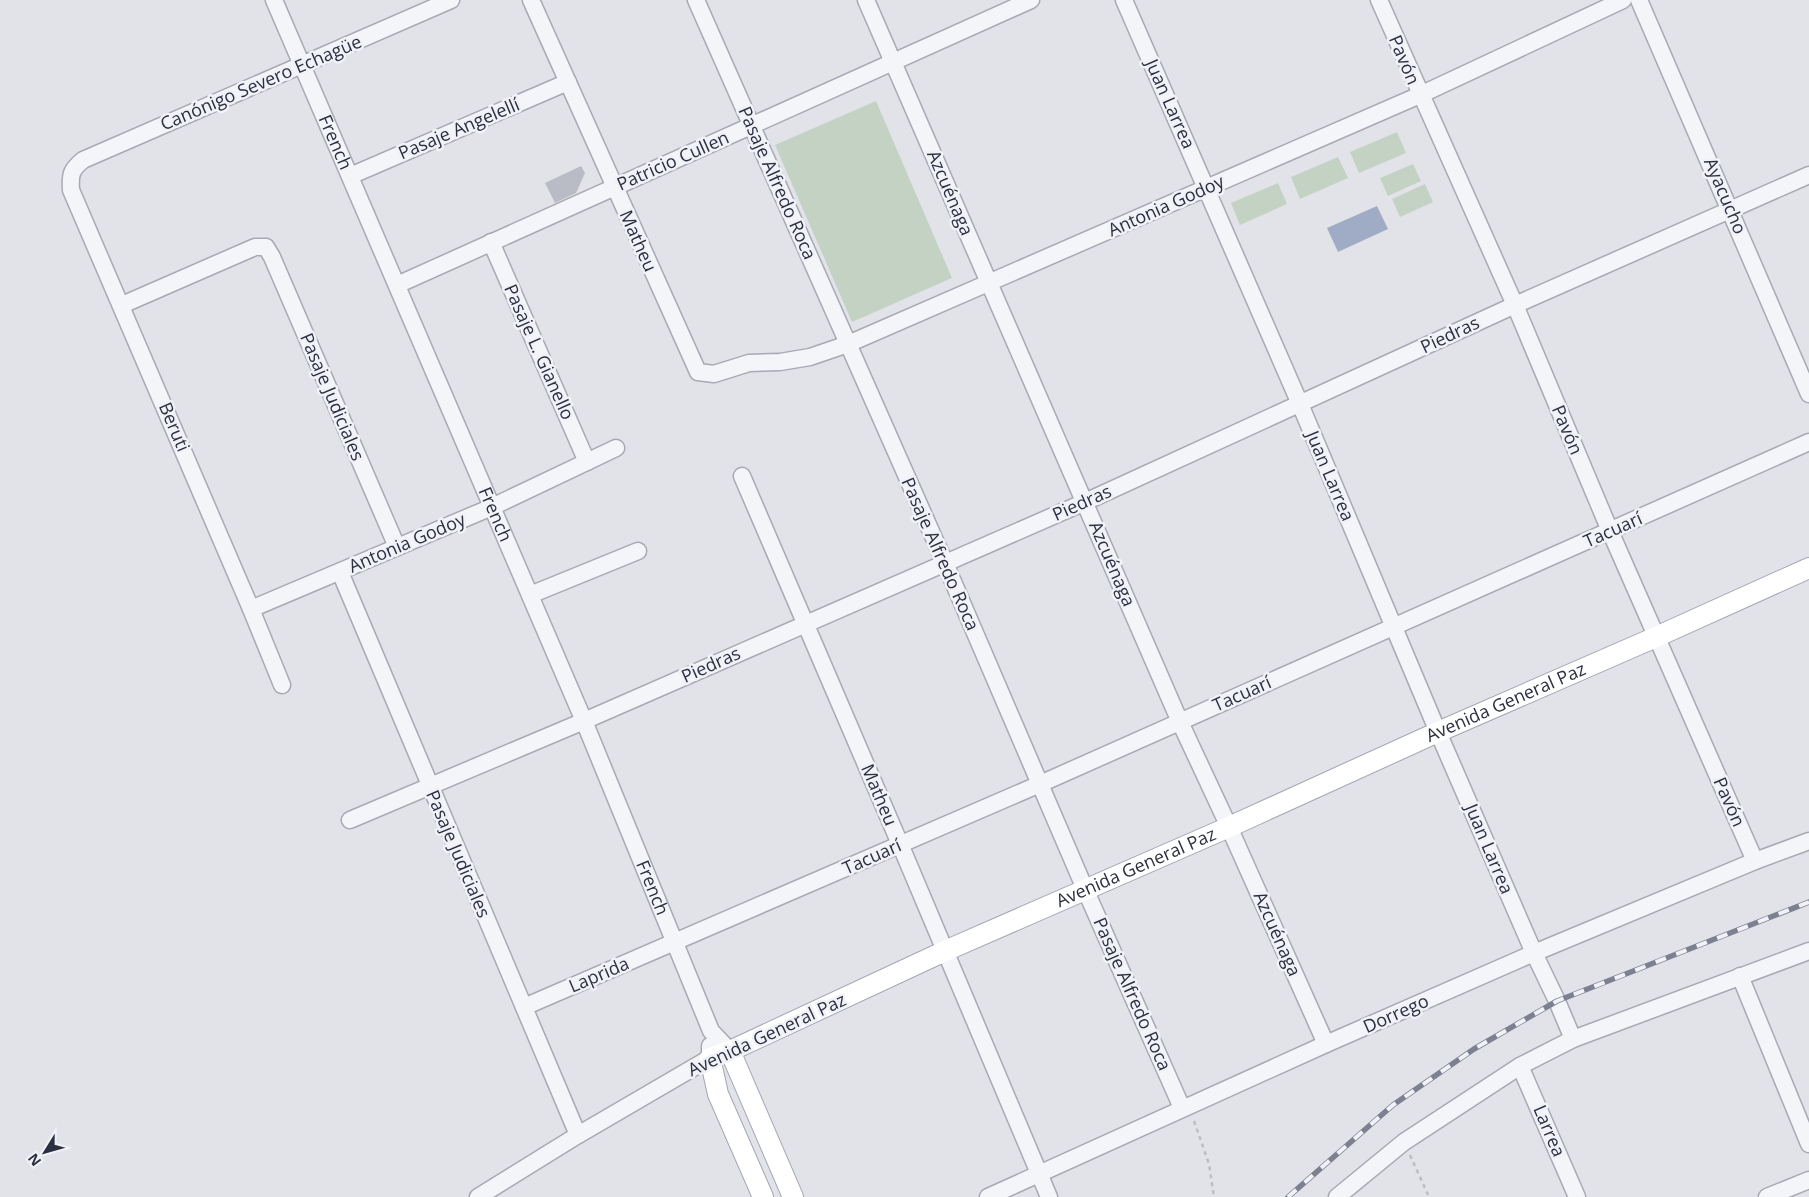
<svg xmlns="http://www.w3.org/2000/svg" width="1809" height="1197" font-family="'Open Sans',sans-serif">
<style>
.green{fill:#c4d2c4}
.water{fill:#a0abc6}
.building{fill:#b9bcc5}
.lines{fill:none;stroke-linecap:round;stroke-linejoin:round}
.minor-casing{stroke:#a7a9b3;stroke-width:19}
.major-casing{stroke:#a2a6b4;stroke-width:22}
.path{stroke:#bcbec4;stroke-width:2.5;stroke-dasharray:4 4;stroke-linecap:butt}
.minor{stroke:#f4f5f8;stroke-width:16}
.major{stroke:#fff;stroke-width:20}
.rail-casing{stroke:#7d8091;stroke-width:5.5}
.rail{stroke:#f1f2f7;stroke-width:4;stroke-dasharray:11;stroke-linecap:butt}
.labels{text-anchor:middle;stroke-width:5;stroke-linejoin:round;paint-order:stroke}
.street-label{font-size:18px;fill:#2b2f40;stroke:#f1f2f7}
</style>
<rect width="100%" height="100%" fill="#e2e3e9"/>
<path class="green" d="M876,101L952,278L852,322L775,145Z
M1397,132L1406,153L1359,173L1350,152Z
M1338,157L1348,178L1300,199L1291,177Z
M1413,164L1421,181L1388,196L1380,178Z
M1278,183L1287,204L1240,225L1231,203Z
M1425,184L1433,202L1400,217L1392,199Z"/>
<path class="water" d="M1377,206L1388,229L1338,252L1327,228Z"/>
<path class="building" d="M581,166L585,173L576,193L555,203L545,183Z"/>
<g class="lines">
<defs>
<g id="minor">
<path id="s1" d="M274,0L584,721L711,1031L730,1051"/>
<path d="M531,0L698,372L714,374L749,363L780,362L810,357L848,344L1420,95L1623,0"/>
<path d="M696,0L945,563L1085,889L1182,1108"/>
<path d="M866,0L1180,722L1229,827L1326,1044"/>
<path d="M1124,0L1300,404L1438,732L1534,953L1557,1001L1573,1039"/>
<path d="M1379,0L1515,305L1610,531L1755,861"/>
<path d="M1639,0L1809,394"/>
<path d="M350,176L568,82"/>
<path d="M491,242L587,462"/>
<path d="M397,285L1031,0"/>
<path d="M122,305L255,247H266L272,257L397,547"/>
<path d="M742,476L900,844L1049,1197"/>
<path d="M340,572L578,1135"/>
<path d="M530,595L638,551"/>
<path d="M251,609L492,507L616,448"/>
<path d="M282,685L251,609L71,190C70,174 71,170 83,160L451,0"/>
<path d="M350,820L584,721L1085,502L1515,305L1809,175"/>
<path d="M1740,976L1809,1144"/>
<path d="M524,1007L1040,784L1809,442"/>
<path d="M1520,1066L1577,1197"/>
<path d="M478,1197L578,1135L710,1058V1046"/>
<path d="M988,1197L1326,1044L1534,953L1755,861L1809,841"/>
<path d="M1337,1197L1404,1142L1520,1066L1573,1039L1809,951"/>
<path d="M1767,1197L1809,1180"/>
</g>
<g id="major">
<path d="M730,1051L793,1197"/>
<path id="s2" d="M763,1197L718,1094L710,1058L730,1051L945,951L1229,827L1438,732L1656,637L1809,568"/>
</g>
</defs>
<use href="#minor" class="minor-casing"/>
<use href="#major" class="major-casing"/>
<path class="path" d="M1194,1121L1209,1164L1214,1197
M1410,1155L1429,1197"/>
<use href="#minor" class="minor"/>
<use href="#major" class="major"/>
<defs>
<path id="rail" d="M1288,1197L1393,1105L1474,1049L1557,1001L1809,902"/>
</defs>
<use href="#rail" class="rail-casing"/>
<use href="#rail" class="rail"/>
</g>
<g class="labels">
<g class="street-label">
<text transform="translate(1404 60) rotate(67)" y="6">Pavón</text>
<text transform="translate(261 83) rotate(-23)" y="6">Canónigo Severo Echagüe</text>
<text transform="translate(1170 104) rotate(66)" y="6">Juan Larrea</text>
<text transform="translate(459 129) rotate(-23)" y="6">Pasaje Angelellí</text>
<text dy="6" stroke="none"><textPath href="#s1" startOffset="155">French</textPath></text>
<text transform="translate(673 161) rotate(-24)" y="6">Patricio Cullen</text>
<text transform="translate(777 183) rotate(66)" y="6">Pasaje Alfredo Roca</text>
<text transform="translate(950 193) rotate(67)" y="6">Azcuénaga</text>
<text transform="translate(1725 196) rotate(67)" y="6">Ayacucho</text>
<text transform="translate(1166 206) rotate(-24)" y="6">Antonia Godoy</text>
<text transform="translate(638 241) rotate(66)" y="6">Matheu</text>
<text transform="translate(1450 335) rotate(-25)" y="6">Piedras</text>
<text transform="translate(539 352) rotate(66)" y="6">Pasaje L. Gianello</text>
<text transform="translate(332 397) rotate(67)" y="6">Pasaje Judiciales</text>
<text transform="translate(174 427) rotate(67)" y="6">Beruti</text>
<text transform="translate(1567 430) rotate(67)" y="6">Pavón</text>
<text transform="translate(1330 476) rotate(67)" y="6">Juan Larrea</text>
<text transform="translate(1082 503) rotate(-24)" y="6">Piedras</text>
<text dy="6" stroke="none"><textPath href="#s1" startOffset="560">French</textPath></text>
<text transform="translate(1613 530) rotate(-24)" y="6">Tacuarí</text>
<text transform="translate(407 543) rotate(-23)" y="6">Antonia Godoy</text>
<text transform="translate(940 554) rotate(66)" y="6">Pasaje Alfredo Roca</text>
<text transform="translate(1112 564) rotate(67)" y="6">Azcuénaga</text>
<text transform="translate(711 665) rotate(-24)" y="6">Piedras</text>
<text transform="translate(1242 694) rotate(-24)" y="6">Tacuarí</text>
<text dy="6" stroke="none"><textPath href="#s2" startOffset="1021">Avenida General Paz</textPath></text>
<text transform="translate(879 795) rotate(67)" y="6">Matheu</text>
<text transform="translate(1729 802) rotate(66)" y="6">Pavón</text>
<text transform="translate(1489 849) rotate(67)" y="6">Juan Larrea</text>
<text transform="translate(458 854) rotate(67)" y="6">Pasaje Judiciales</text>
<text transform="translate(872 857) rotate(-24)" y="6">Tacuarí</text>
<text dy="6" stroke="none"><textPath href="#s2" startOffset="616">Avenida General Paz</textPath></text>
<text dy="6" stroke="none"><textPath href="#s1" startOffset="965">French</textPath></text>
<text transform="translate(1277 934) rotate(66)" y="6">Azcuénaga</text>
<text transform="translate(599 975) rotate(-23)" y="6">Laprida</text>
<text transform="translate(1132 994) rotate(66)" y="6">Pasaje Alfredo Roca</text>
<text transform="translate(1396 1014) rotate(-24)" y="6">Dorrego</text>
<text transform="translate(767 1035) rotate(-25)" y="6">Avenida General Paz</text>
<text transform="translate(1549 1131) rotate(67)" y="6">Larrea</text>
</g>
</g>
<g transform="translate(45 1152) rotate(233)" stroke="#f1f2f7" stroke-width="4" paint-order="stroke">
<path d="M0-4L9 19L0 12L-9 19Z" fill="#2b2f40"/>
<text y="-8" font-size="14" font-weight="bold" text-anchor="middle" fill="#2b2f40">N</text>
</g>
</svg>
